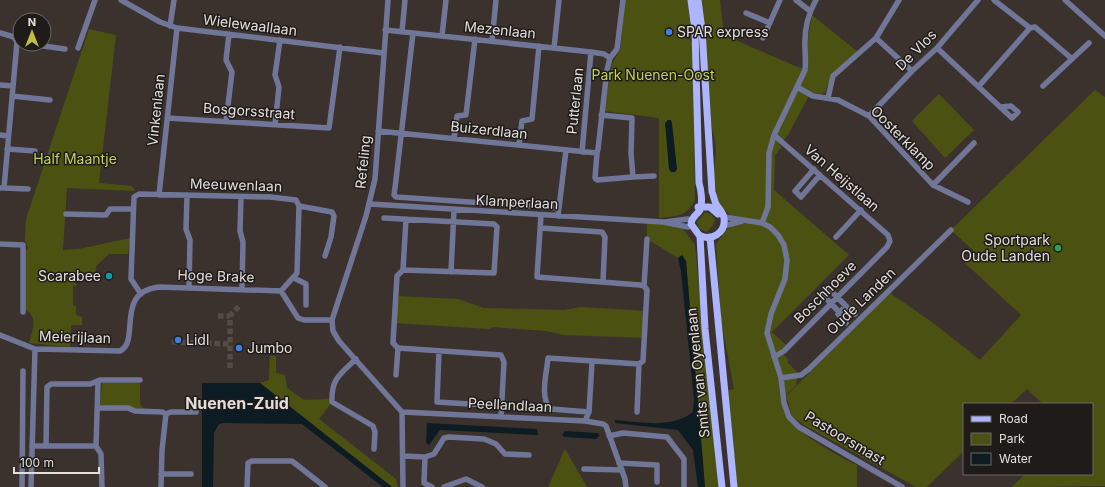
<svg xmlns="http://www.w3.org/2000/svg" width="1105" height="487" font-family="Inter,sans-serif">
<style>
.green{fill:#4b5211}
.water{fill:#0c1c22}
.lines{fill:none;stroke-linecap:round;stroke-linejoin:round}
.minor-tunnel{stroke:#544c47;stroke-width:5.5;stroke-dasharray:5.5 3;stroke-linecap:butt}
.minor{stroke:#707698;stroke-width:5.5}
.major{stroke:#acb5fd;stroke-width:7}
.shop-dot{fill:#3f7fe0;stroke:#1f1b19;stroke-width:1.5}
.leisure-dot{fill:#2e9e5b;stroke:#1f1b19;stroke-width:1.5}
.culture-dot{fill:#0f9aa8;stroke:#1f1b19;stroke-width:1.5}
.labels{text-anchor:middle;stroke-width:3;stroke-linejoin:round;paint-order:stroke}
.street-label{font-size:14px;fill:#e3dedb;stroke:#1f1b19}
.poi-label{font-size:14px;fill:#e3dedb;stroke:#1f1b19;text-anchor:start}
.park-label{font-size:14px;fill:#c3d154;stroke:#1f1b19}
.quarter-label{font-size:16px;font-weight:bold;fill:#e3dedb;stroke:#1f1b19}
</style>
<rect width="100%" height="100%" fill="#3b322d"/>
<path class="green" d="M625,0H685V2V0H689L693,32L688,30L690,40L693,44L695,200C687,217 675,216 659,218V118L604,111L612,64L620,50Z
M700,0H720L724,35L795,66L808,70L807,43L812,15L858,52L831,76L825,93L821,94L811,92L788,135L779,145L782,147L775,155L774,190L849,255L772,332L786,345L780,351L789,360L787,362L798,373L796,385L781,400C783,406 784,414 789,420C801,435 839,457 857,465V487H737L728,390L734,389L721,320L716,244L727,229L731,228V216L719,204L718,199C717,191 713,179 714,171C716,157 717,142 712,129Z
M89,29L116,35L99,183L132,186L135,191L67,188L63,250L79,249L130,238L128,254H109L96,266L95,276H76V286H73V306H76V315L82,317V325H71L70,347L29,343C32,332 39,316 25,310V251L28,248L25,240L26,219Z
M1095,90L1105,97V486L1012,487L1025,474H1092V404H1043L1027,389L1011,404H964V451L927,487H916L804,425L792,416L786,396L890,293L936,325L980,360L1021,315L965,263L976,253L951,230Z
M939,94L974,130L945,158L912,121Z
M705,212L711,214L715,220L713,225L706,232L699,228L697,222Z
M647,221L683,229L695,245L719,487H705L686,261L682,256L678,258L647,239Z
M396,296L458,299L484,308L564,310L581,307L647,311L645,338L564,335L546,331L493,327L489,329L394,323Z
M270,356H276V373L285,375L287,388L304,400L328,399L332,402L319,419L396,479L398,487H392L260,383L269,380Z
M102,383H140V404L144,409L100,405Z
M565,449L587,487H548Z"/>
<path class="water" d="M668,120H671L672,123L677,169L675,172H671L669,169L665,123Z
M682,255L686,261L705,487H698L693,450L678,430L615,423V420C642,422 671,429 693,412L694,399L681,271L678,258Z
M202,383H260L392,487H383L302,424L223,423L219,424L214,433L213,487H202Z
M427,423L537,429L538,435L440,430L429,445L426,443Z
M565,431L597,433L600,435L596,439L565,437L562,435Z"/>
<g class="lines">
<path class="minor-tunnel" d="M218,316H230
M172,342L230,344V316L239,306
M230,368V344"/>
<path class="minor" d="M121,0L160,22L177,28L383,53
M388,0L375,179L366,216L332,320L333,331L339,341L402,412L403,487
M796,0L810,11
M1065,0L1105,36
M746,13L770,23
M170,26L174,0
M1030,28L1035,27L1071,58
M385,30L591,52L604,54L610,58
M402,32L405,0
M0,33L14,37L17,42L20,43
M413,33L395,188L394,195L396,197L559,208
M442,36L446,0
M763,38L780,0
M876,38L912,71
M492,41L496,0
M29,44L65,49
M78,48L95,0
M554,48L559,0
M937,48L1012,118L1018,112L1011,106L1001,107
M0,85L13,86
M979,86L1030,28L994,0
M1043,86L1089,43
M797,87L813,96L838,100L869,116L933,185L968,202
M12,96L50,100
M828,98L833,76L876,38L899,0
M601,115L632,118L631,153L633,177L597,180L595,178L597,153L598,149L607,70L610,58L617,49L623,0
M869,116L912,71L937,48L978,0
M167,118L329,128L340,47
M226,122L232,72L226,60L229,34
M275,125L279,87L275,75L280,40
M378,131L597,153
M0,135L8,136
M454,138L457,116L466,115L475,39
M519,145L522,121L532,119L539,46
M7,149L35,151
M582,152L591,52
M814,169L795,191L801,197L820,175
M633,177L654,176
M933,185L974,143
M0,188H4L17,42
M4,188L28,189
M159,195L177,28
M187,195L186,229L190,240L189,287
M241,197L240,231L243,242L242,289
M370,204L663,222L688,227
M66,214L106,215L110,209H133
M541,215L537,277L640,285L644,286L647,290L643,361L639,364L548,358C547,372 539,399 551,409L589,412
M558,216L566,150
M724,217L762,223L770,227L778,235L784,245L787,260L785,279L771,314L767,333L781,378L784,403L789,417L799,427L902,487
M384,218L494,224L497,227L494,273L403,270L397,276L393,343L398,348L501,355L504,362L501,417
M665,222L688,219
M762,223L768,207L769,153L774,135L805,70C806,62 805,56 805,48C804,31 808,14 816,0
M724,226L742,221
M540,228L602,232L605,237L603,282
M836,237L861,210
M0,244L23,245V312
M403,270L406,219
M451,272L454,210
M294,278L306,284V305
M644,286L647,239
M281,291L297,273L299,206
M141,294L131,279L134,197L139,194L270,197L296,200L299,206L332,212L334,216L331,237L325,256
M839,312L824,296L830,290L846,306
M846,323L838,314L846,306L855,314
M0,335L35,349L120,351C141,341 114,292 159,287L281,291L298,318L304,320H332
M439,351L437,402L502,406
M774,357L784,351L887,247L890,241L888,235L774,135
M356,359C340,374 331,379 332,402L373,426L375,432L374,449
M396,375L398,348
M781,378L801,375L809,369L951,230
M98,382L96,446L101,454L102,487
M99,408H128L135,411L162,412L166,414L171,412H196
M402,412L585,421L603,424L606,426L625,479L626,487
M637,412L639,364
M585,421L589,412L592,362
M609,436L623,433L667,437L684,459V487
M32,446H96
M46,446L47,387L51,384H90L100,380H140
M404,456L425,457L434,454L444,438L449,437L484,439L496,444L505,454L529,455
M425,457L424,483L432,487
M619,463L657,465V482
M584,469L622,470
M161,474H191
M22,487L23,371
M31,487L35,349
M161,487L162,450L166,414
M247,487L248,463L252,461H292L325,487
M444,487L466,479L482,487"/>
<path class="major" d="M691,0L695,30L699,183C701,189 703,203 700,210C696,216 692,216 691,224L699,235C711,242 726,233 724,218C723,212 719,209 716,204C714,200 714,196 712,192L702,30L698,0
M698,207H710L718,214
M700,236L705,329L722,487
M710,237L734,487"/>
</g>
<g class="shop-dot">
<circle cx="669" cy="32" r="4"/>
<circle cx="178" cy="340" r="4"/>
<circle cx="239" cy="348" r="4"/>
</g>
<circle class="leisure-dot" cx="1058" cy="248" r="4"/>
<circle class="culture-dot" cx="109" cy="276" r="4"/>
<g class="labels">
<g class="street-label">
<text transform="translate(250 25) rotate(7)" y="5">Wielewaallaan</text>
<text transform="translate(500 30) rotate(6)" y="5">Mezenlaan</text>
<text transform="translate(916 50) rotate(-45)" y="5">De Vlos</text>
<text transform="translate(575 101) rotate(-84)" y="5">Putterlaan</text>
<text transform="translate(156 110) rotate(-84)" y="5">Vinkenlaan</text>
<text transform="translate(249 111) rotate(4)" y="5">Bosgorsstraat</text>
<text transform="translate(489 130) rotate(6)" y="5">Buizerdlaan</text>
<text transform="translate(903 138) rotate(45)" y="5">Oosterklamp</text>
<text transform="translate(363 162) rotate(-84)" y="5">Refeling</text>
<text transform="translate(842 178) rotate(41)" y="5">Van Heijstlaan</text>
<text transform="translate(236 185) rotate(2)" y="5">Meeuwenlaan</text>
<text transform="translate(517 202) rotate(3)" y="5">Klamperlaan</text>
<text transform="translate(216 276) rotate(2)" y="5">Hoge Brake</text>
<text transform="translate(825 292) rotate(-45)" y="5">Boschhoeve</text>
<text transform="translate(861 301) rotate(-44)" y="5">Oude Landen</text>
<text transform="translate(75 337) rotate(2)" y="5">Meierijlaan</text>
<text transform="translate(698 373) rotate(-96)" y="5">Smits van Oyenlaan</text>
<text transform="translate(510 405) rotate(3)" y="5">Peellandlaan</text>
<text transform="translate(845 438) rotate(31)" y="5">Pastoorsmast</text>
</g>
<g class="poi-label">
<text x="677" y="37">SPAR express</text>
<text x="1050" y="245" text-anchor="end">Sportpark<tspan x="1050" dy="16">Oude Landen</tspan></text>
<text x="101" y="281" text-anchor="end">Scarabee</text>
<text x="186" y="345">Lidl</text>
<text x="247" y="353">Jumbo</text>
</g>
<g class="park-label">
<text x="653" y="80">Park Nuenen-Oost</text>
<text x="75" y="164">Half Maantje</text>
</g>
<g class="quarter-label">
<text x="237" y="409">Nuenen-Zuid</text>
</g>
</g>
<rect x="963" y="403" width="130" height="72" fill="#1f1b19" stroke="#6d6967"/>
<rect x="971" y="416" width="20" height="6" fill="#acb5fd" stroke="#6d6967"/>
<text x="999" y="423" font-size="12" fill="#e3dedb">Road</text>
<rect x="971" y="433" width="20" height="12" fill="#4b5211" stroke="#6d6967"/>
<text x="999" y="443" font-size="12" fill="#e3dedb">Park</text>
<rect x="971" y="453" width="20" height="12" fill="#0c1c22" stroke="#6d6967"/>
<text x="999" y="463" font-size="12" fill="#e3dedb">Water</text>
<g transform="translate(32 32)"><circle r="19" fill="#1f1b19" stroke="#6d6967"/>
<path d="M0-3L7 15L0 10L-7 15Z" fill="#c0be40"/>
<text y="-6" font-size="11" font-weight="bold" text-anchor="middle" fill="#e3dedb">N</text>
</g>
<path d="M14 467v6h85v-6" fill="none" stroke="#e3dedb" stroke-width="2"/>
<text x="20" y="467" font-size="12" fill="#e3dedb" stroke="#1f1b19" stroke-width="3" paint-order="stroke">100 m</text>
</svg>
